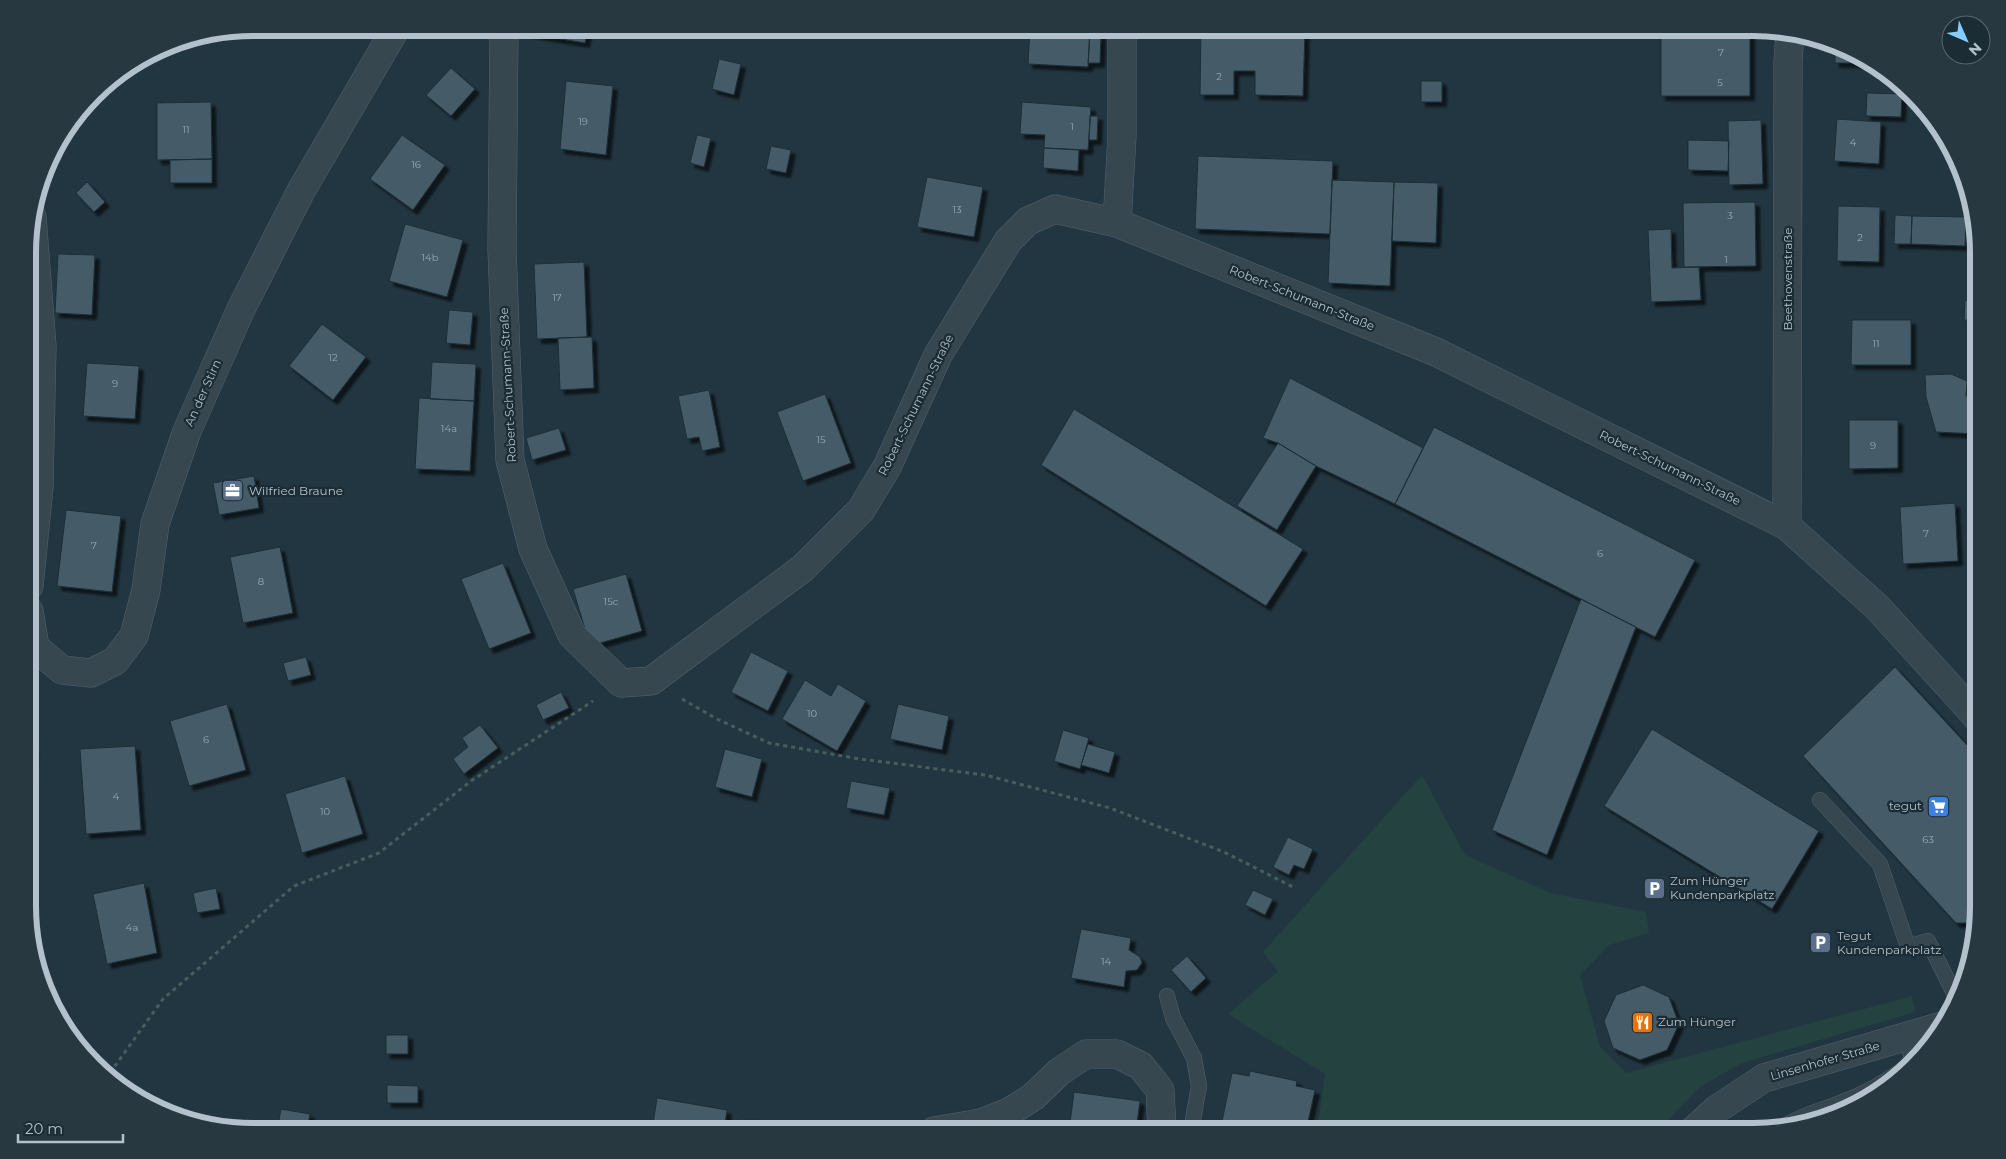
<svg xmlns="http://www.w3.org/2000/svg" width="2006" height="1159" font-family="Montserrat,sans-serif">
<style>
.green{fill:#24423f}
.building{fill:#455c67;stroke:#1d2e37;filter:url(#shadow)}
.lines{fill:none;stroke-linecap:round;stroke-linejoin:round}
.service-casing{stroke:#54646e;stroke-width:16}
.minor-casing{stroke:#54646e;stroke-width:29}
.path{stroke:#445f5d;stroke-width:3;stroke-dasharray:4 4;stroke-linecap:butt}
.service{stroke:#364750;stroke-width:15}
.minor{stroke:#364750;stroke-width:28}
.labels{text-anchor:middle;stroke-width:4.5;stroke-linejoin:round;paint-order:stroke}
.number-label{font-size:10px;fill:#97a8b2}
.street-label{font-size:12px;fill:#b2c1cb;stroke:#1b2c35}
.poi-label{font-size:12px;fill:#b2c1cb;stroke:#1b2c35;text-anchor:start}
.rim{fill:none;stroke:#b2c1cb;stroke-width:6}
</style>
<defs>
<filter id="shadow"><feDropShadow dx="4.5" dy="4.5" stdDeviation="1" flood-color="#0009"/></filter>
</defs>
<rect width="100%" height="100%" fill="#223641"/>
<path class="green" d="M1422,775L1465,855L1551,893L1646,912L1649,933L1609,945L1580,975L1600,1047L1626,1073L1912,996L1915,1012L1742,1063L1701,1086L1666,1122L1661,1131H1317L1325,1074L1228,1014L1278,971L1263,952Z"/>
<path class="building" d="M526,28H588L585,43L525,33Z
M1030,28H1090L1088,67L1028,64Z
M1201,28H1305L1303,96L1255,95V71H1234V95H1200Z
M1090,33H1101L1100,63H1088Z
M1661,34H1750V96H1661Z
M1835,45L1866,58L1871,63H1835Z
M719,59L741,64L734,95L712,89Z
M451,68L475,89L451,116L426,95Z
M566,81L613,86L606,155L560,149Z
M1421,81H1442V102H1421Z
M1867,93L1902,94L1901,117L1866,116Z
M211,102L212,159L157,160V103Z
M1022,102L1091,107L1088,150L1044,148L1045,135L1020,134Z
M1090,116H1098L1097,140H1089Z
M1837,119L1881,122L1879,164L1834,161Z
M1761,120L1763,184L1729,185L1728,121Z
M402,135L445,165L413,210L370,179Z
M697,135L711,138L704,167L690,163Z
M1688,140L1729,141L1728,171L1688,170Z
M771,146L791,150L786,173L766,169Z
M1044,148L1079,150L1078,171L1043,168Z
M1198,156L1333,161L1330,234L1195,229Z
M212,159V183H170V160Z
M927,177L983,187L974,237L917,227Z
M1332,180L1394,182L1390,286L1328,283Z
M87,182L105,202L94,212L76,193Z
M1394,182L1438,183L1436,243L1392,241Z
M1755,202L1756,266L1684,267L1683,203Z
M1838,206L1880,207L1879,262L1837,261Z
M1895,215L1912,216L1911,244H1894Z
M1912,216L1966,217L1965,246L1911,244Z
M405,224L463,240L447,297L389,281Z
M1671,229L1672,268L1699,267L1701,300L1651,302L1648,230Z
M58,254L95,255L92,315L55,313Z
M584,262L587,337L537,339L534,264Z
M1965,300L1978,302V321L1964,320Z
M449,310L473,312L470,345L446,343Z
M1852,320H1911V365H1851Z
M322,324L366,357L333,400L289,366Z
M592,337L594,388L560,390L558,338Z
M432,362L476,364L474,401L430,399Z
M87,363L139,366L135,419L83,416Z
M1951,374L1967,381L1966,396L1978,397V434L1936,432L1926,397L1925,375Z
M1290,378L1423,448L1395,504L1316,466L1278,443L1263,438Z
M709,390L720,447L702,451L699,437L687,439L678,396Z
M825,394L851,463L803,481L777,412Z
M419,398L474,401L470,471L415,469Z
M1074,409L1303,549L1266,606L1041,465Z
M1849,420H1898V468L1849,469Z
M1434,427L1695,560L1655,637L1395,504Z
M559,428L566,450L532,460L526,438Z
M1278,443L1316,466L1277,530L1237,506Z
M254,476L259,508L219,515L213,483Z
M1955,503L1958,561L1903,564L1900,507Z
M66,510L121,516L112,592L57,586Z
M280,547L293,613L243,623L230,557Z
M503,563L531,633L489,649L461,579Z
M626,574L642,631L590,646L573,589Z
M1581,599L1636,627L1547,855L1492,830Z
M751,652L788,671L768,711L731,692Z
M306,657L311,675L288,681L283,663Z
M1895,667L1978,757L1977,923H1956L1803,756Z
M805,680L831,696L838,684L866,701L837,751L782,719Z
M561,692L569,708L543,720L536,705Z
M227,704L246,770L189,786L170,721Z
M898,704L949,716L942,750L890,739Z
M480,725L498,748L464,774L453,759L468,747L462,738Z
M1652,729L1819,831L1772,909L1604,806Z
M1063,730L1089,738L1080,769L1054,761Z
M1088,744L1115,752L1109,773L1081,765Z
M135,746L141,830L86,834L80,749Z
M29,748H34L32,778H29Z
M725,749L762,759L752,797L715,787Z
M345,776L363,834L302,853L285,794Z
M851,781L890,788L884,815L846,808Z
M1288,837L1313,849L1304,869L1294,865L1289,875L1273,867Z
M144,883L157,953L107,964L93,894Z
M216,888L220,909L197,913L193,893Z
M1253,890L1273,899L1265,915L1245,905Z
M1081,929L1131,938L1129,950L1140,957L1142,963L1137,970L1126,971L1124,987L1071,978Z
M1187,956L1206,978L1191,992L1171,970Z
M1643,985L1669,997L1679,1024L1667,1050L1640,1060L1613,1048L1604,1021L1616,995Z
M386,1035H408V1054H386Z
M1250,1071L1297,1081L1296,1086L1315,1090L1306,1131H1220L1232,1073L1249,1076Z
M387,1085L418,1086V1103H387Z
M1074,1092L1140,1101L1136,1131H1069Z
M657,1098L727,1110L724,1131H652Z
M281,1109L310,1114L307,1131H277Z
M740,1119L797,1122V1131H739Z
M444,1126L445,1131H390V1127Z"/>
<g class="lines">
<defs>
<path id="service" d="M1820,800L1880,864L1908,947L1928,941L1955,995
M1167,996L1173,1018L1194,1058L1199,1086L1191,1131
M1785,1126C1800,1116 1818,1111 1835,1105C1863,1095 1890,1080 1913,1062L1906,1037"/>
<path id="minor" d="M504,28L502,249L510,460L533,549L572,635L621,683L651,681L803,568L861,510L887,467L938,355L1008,241L1028,221L1055,209L1117,223L1436,352L1787,526L1877,607L1978,718
M1117,223L1122,136V28
M1787,526L1788,61L1790,32
M29,586L39,487L42,346L32,217
M29,611L35,647L62,670L91,673L115,661L134,636L146,590L155,524L187,431L241,309L301,191L396,28
M934,1131L981,1123L1009,1112L1033,1097L1059,1072L1086,1054H1117L1141,1066L1160,1090L1162,1131
M1693,1131L1717,1109L1764,1078L1942,1026"/>
</defs>
<use href="#service" class="service-casing"/>
<use href="#minor" class="minor-casing"/>
<path class="path" d="M682,699L717,719L769,743L860,759L985,775L1110,808L1224,852L1293,887
M110,1073L163,999L294,886L379,853L471,781L593,701"/>
<use href="#service" class="service"/>
<use href="#minor" class="minor"/>
</g>
<defs>
<symbol id="office-square" viewBox="-11 -11 22 22"><rect x="-9" y="-9" width="18" height="18" rx="4" fill="#5c6f8a" stroke="#1b2c35"/><path d="M-6-3h4V-5.5h4V-3h4V5H-6ZM-1-4.5V-3h2v-1.5ZM-6 0V1H6V0Z" fill="#fff"/></symbol>
<symbol id="supermarket-square" viewBox="-11 -11 22 22"><rect x="-9" y="-9" width="18" height="18" rx="4" fill="#3f7fe0" stroke="#1b2c35"/><path d="M-6-5.5h2.5l.6 2H6L4.5 2H-2.5L-4.4-4H-6ZM-1.5 3.2a1.3 1.3 0 1 0 .1 0ZM3 3.2a1.3 1.3 0 1 0 .1 0Z" fill="#fff"/></symbol>
<symbol id="parking-square" viewBox="-11 -11 22 22"><rect x="-9" y="-9" width="18" height="18" rx="4" fill="#5c6f8a" stroke="#1b2c35"/><path d="M-3.5-5.5H1a3.5 3.5 0 0 1 0 7H-1V5.5H-3.5ZM-1-3.4V-.6H.8a1.4 1.4 0 0 0 0-2.8Z" fill="#fff"/></symbol>
<symbol id="restaurant-square" viewBox="-11 -11 22 22"><rect x="-9" y="-9" width="18" height="18" rx="4" fill="#e8710a" stroke="#1b2c35"/><path d="M-5-6h1v4h1v-4h1v4h1v-4h1v5L-1.5 .5V6h-2V.5L-5-1ZM5-6V6H3V1.5H1.5Q1.5-4 5-6Z" fill="#fff"/></symbol>
</defs>
<g fill-rule="evenodd">
<use href="#office-square" x="220" y="478" width="25" height="25"/>
<use href="#supermarket-square" x="1926" y="794" width="25" height="25"/>
<use href="#parking-square" x="1642" y="876" width="25" height="25"/>
<use href="#parking-square" x="1808" y="930" width="25" height="25"/>
<use href="#restaurant-square" x="1630" y="1010" width="25" height="25"/>
</g>
<g class="labels">
<g class="number-label">
<text x="1721" y="56">7</text>
<text x="1219" y="80">2</text>
<text x="1720" y="86">5</text>
<text x="583" y="125">19</text>
<text x="1072" y="130">1</text>
<text x="186" y="133">11</text>
<text x="1853" y="146">4</text>
<text x="416" y="168">16</text>
<text x="957" y="213">13</text>
<text x="1730" y="219">3</text>
<text x="1860" y="241">2</text>
<text x="430" y="261">14b</text>
<text x="1726" y="263">1</text>
<text x="557" y="301">17</text>
<text x="1876" y="347">11</text>
<text x="333" y="361">12</text>
<text x="115" y="387">9</text>
<text x="449" y="432">14a</text>
<text x="821" y="443">15</text>
<text x="1873" y="449">9</text>
<text x="1926" y="537">7</text>
<text x="94" y="549">7</text>
<text x="1600" y="557">6</text>
<text x="261" y="585">8</text>
<text x="611" y="605">15c</text>
<text x="812" y="717">10</text>
<text x="206" y="743">6</text>
<text x="116" y="800">4</text>
<text x="325" y="815">10</text>
<text x="1928" y="843">63</text>
<text x="132" y="931">4a</text>
<text x="1106" y="965">14</text>
</g>
<g class="street-label">
<text transform="translate(1788 279) rotate(-90)" y="4">Beethovenstraße</text>
<text transform="translate(1302 298) rotate(22)" y="4">Robert-Schumann-Straße</text>
<text transform="translate(508 385) rotate(-93)" y="4">Robert-Schumann-Straße</text>
<text transform="translate(203 393) rotate(-66)" y="4">An der Stirn</text>
<text transform="translate(916 405) rotate(-64)" y="4">Robert-Schumann-Straße</text>
<text transform="translate(1670 468) rotate(26)" y="4">Robert-Schumann-Straße</text>
<text transform="translate(1825 1061) rotate(-16)" y="4">Linsenhofer Straße</text>
</g>
<g class="poi-label">
<text x="249" y="495">Wilfried Braune</text>
<text x="1922" y="810" text-anchor="end">tegut</text>
<text x="1670" y="885">Zum Hünger<tspan x="1670" dy="14">Kundenparkplatz</tspan></text>
<text x="1837" y="940">Tegut<tspan x="1837" dy="14">Kundenparkplatz</tspan></text>
<text x="1658" y="1026">Zum Hünger</text>
</g>
</g>
<path d="M0 0H2006V1159H0ZM253 36H1753A217 217 0 0 1 1970 253V906A217 217 0 0 1 1753 1123H253A217 217 0 0 1 36 906V253A217 217 0 0 1 253 36Z" fill="#273841" fill-rule="evenodd"/>
<path class="rim" d="M253 36H1753A217 217 0 0 1 1970 253V906A217 217 0 0 1 1753 1123H253A217 217 0 0 1 36 906V253A217 217 0 0 1 253 36Z"/>
<g transform="translate(1966 40) rotate(135)"><circle r="24" fill="#1b2c35" stroke="#576871"/>
<path d="M0-4L9 19L0 12L-9 19Z" fill="#83cdff"/>
<text y="-8" font-size="14" font-weight="bold" text-anchor="middle" fill="#b2c1cb">N</text>
</g>
<path d="M18 1134v8h105v-8" fill="none" stroke="#b2c1cb" stroke-width="2.5"/>
<text x="25" y="1134" font-size="15" fill="#b2c1cb" stroke="#1b2c35" stroke-width="4" paint-order="stroke">20 m</text>
</svg>
